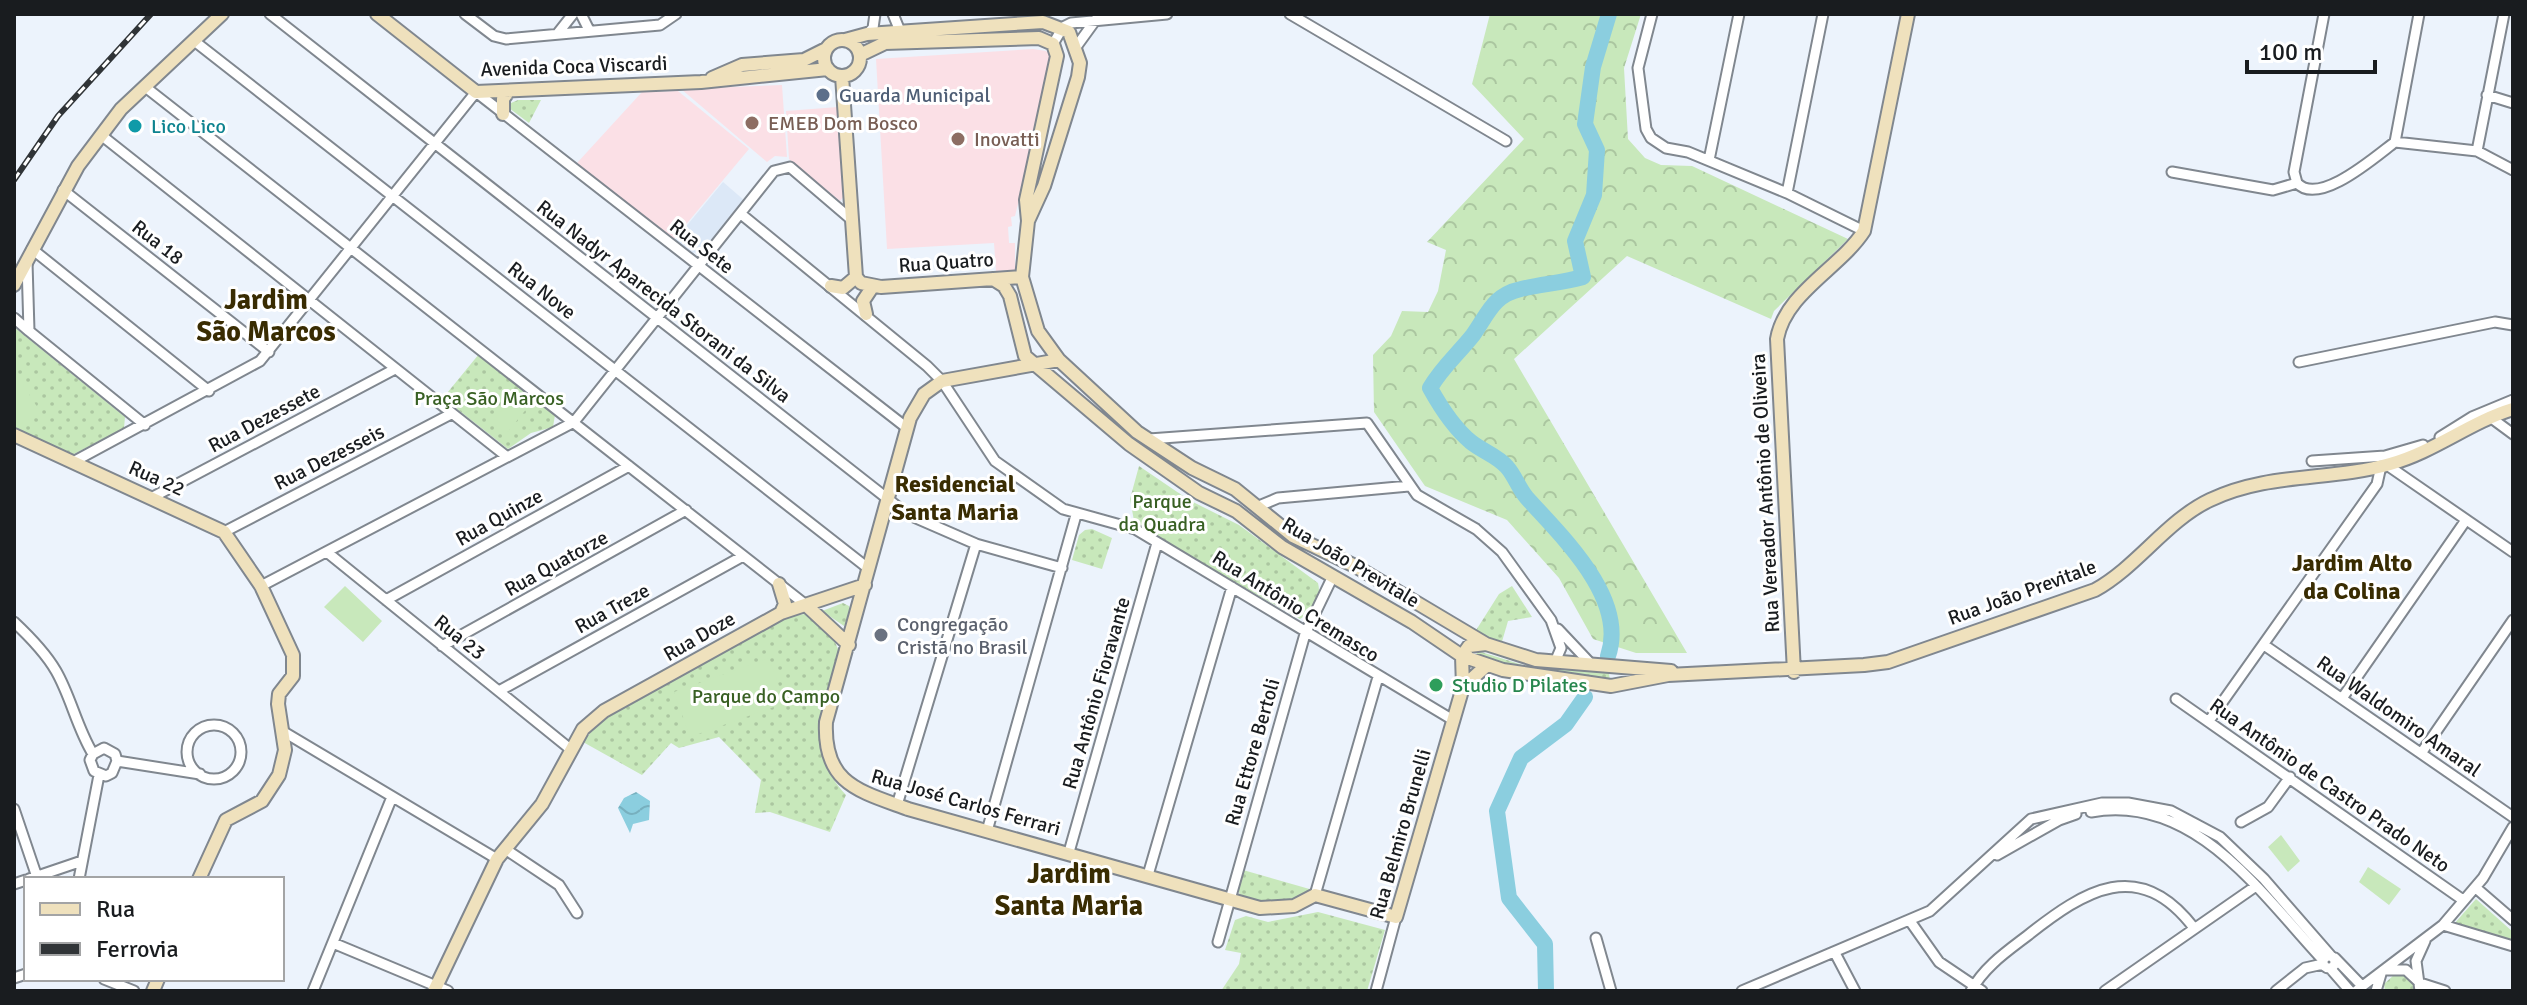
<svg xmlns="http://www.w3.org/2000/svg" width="2527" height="1005" font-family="Signika,sans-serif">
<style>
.built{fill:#dce8f7}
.education{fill:#fbe0e6}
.grass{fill:url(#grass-dots)}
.forest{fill:url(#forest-crowns)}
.garden{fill:#c8e8bb}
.water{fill:url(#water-waves)}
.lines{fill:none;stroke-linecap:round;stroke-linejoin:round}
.river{stroke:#8bcedf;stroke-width:16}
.street-casing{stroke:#80878f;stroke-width:13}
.secondary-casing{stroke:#80878f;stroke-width:16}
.street{stroke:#fff;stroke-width:9}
.secondary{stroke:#efe1bd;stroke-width:12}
.rail-casing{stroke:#303437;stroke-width:6}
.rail{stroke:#fff;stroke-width:3;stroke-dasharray:9;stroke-linecap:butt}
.service-dot{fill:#5c6f8a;stroke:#fff;stroke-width:3}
.education-dot{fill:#8d6e63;stroke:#fff;stroke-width:3}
.culture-dot{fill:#0f9aa8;stroke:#fff;stroke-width:3}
.worship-dot{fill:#6b7280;stroke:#fff;stroke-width:3}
.leisure-dot{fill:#2e9e5b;stroke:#fff;stroke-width:3}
.labels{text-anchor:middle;stroke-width:6;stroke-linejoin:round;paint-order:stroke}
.street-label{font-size:20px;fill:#191c1f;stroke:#fff}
.service-label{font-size:20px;fill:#4e5e75;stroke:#fff;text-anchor:start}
.education-label{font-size:20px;fill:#785e54;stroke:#fff;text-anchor:start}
.culture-label{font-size:20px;fill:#0d838f;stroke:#fff;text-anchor:start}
.park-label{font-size:20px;fill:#386023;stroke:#fff}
.worship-label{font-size:20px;fill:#5b616d;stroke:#fff;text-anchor:start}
.leisure-label{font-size:20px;fill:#27864d;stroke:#fff;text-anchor:start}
.quarter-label{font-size:24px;font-weight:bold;fill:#392c02;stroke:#fff}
.district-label{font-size:28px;font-weight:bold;fill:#392c02;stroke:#fff}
</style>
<defs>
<pattern id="grass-dots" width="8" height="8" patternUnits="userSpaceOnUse" patternTransform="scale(2)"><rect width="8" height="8" fill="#c8e8bb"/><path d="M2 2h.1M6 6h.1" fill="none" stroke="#abc6a0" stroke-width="1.8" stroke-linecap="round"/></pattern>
<pattern id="forest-crowns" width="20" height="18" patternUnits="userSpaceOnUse" patternTransform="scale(2)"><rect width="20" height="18" fill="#c8e8bb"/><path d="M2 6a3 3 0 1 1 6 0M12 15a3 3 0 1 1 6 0" fill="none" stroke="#abc6a0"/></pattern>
<pattern id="water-waves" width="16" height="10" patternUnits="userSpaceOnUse" patternTransform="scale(2)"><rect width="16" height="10" fill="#8bcedf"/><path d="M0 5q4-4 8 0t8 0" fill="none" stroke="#77b0bf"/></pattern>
</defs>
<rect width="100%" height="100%" fill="#ecf3fc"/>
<path class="built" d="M723,182L745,201L705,250L689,254L674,241Z"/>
<path class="education" d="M1033,49L1046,51L1054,58L1053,62L1015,216L1011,217L1012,226L1008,227L1009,243H1015V270L996,271L994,243L887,249L876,59Z
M782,85L787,157L775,156L767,162L681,89Z
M678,91L749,149L673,240L577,163L642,92Z
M838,107L844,196L840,201L789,159L786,111Z"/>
<path class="grass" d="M518,100H541L529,123L509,108L511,103Z
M14,327L125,417L124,428L74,454H65L14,431Z
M479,354L555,415L553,427L531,433L508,449L443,398Z
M1139,466L1189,500L1239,525L1318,583C1322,598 1313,612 1300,619L1135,526L1130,499Z
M1092,529L1112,538L1102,569L1072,560L1079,535L1085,530Z
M1512,586L1532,617L1508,621L1501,645L1473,635L1499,594Z
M843,603L849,606L851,612L844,626L822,611Z
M805,614L834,640L839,651C832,708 798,743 846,795L830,832L770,812L755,813L761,780L719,737L679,748L671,743L642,775L583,742L604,715L790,616Z
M1478,651L1523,665L1609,673L1610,682L1506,667L1475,657Z
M1243,870L1313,890L1300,902L1262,903L1240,895L1238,889Z
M2476,899L2513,932V942L2454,924Z
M1318,912L1385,930L1367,991H1221L1239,964L1241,953L1225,950L1235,920L1246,916L1268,922Z
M2395,974L2410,976L2416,991H2385L2384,984Z"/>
<path class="forest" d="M1490,14H1641L1624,68L1628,139L1645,158L1661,165L1692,166L1848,239L1774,311L1771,319L1627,256L1514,359L1687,653H1636L1593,639L1559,578L1507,520L1425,486L1374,412L1373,355L1391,336L1402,311L1428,312L1438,291L1446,250L1427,242L1524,139L1472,84Z"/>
<path class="garden" d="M20,380L41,413L19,425L14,417V384Z
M514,396L528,407L506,434L492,422Z
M345,586L382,621L363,642L324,607Z
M769,658L785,703L690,737L674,692Z
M2281,835L2300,861L2288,872L2268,847Z
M2368,867L2401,889L2389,905L2359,882Z"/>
<path class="water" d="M636,792L650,801L649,820L633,824L630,833L618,808L624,798Z"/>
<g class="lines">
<path class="river" d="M1608,656C1628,598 1561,536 1527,498C1519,489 1515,476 1507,467C1498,456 1482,451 1471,442C1454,428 1441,408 1430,388C1442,367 1458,354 1473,335C1488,314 1493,295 1521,289C1542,284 1562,283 1583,277L1575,241L1594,195L1597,150L1585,124L1593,67L1609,14
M1546,991L1545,944L1509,898L1497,811L1521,758L1566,724L1585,697"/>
<defs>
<path id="street" d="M270,14L907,514L976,544L1062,568
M465,14L494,36L506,39L660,25L676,14
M581,14L589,30
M893,14L902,36
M1290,14L1506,141
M1652,14L1638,68L1646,129L1651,138L1666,148L1688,152L1787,193L1864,231
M558,33L573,14
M867,34L873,28L875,14
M193,40L869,569
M1053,44L1063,27L1071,23L1167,14
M1076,47L1097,18
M144,86L806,605
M2487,95L2513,103
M101,135L506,456
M2395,142L2419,14
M2477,151L2504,14
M1709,160L1739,14
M2172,172L2273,190L2297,183
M2297,183C2319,207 2376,156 2395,142L2477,151L2513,170
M2297,183L2294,172L2324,14
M63,190L269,352
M1787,193L1823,14
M741,214L927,366L942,381L995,461L1063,509L1135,529L1453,720
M32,249L209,391
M14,318L29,331L27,262
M29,331L145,425
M2299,362L2495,322L2513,325
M2490,417L2513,434
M2440,437L2472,417L2513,400
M1149,439L1367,423L1417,495L1476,529L1502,552L1551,620L1561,648L1555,662
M2312,461L2385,456L2423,445
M73,462L260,361L476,92L907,428
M2387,465L2513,552
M151,498L395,369
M1259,506L1278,498L1409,486
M224,532L451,414
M328,553L569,748
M261,586L574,422L774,171L790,167L852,220
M386,600L629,466
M14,622C30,637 45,652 56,671C71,697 77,728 93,754L90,760L94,771L106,776L112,773L117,761
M1558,629L1591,664
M2264,645L2513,817
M442,646L686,510
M499,691L743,556
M2343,697L2466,520
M2176,699L2463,900
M2209,721L2377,484L2381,466
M187 752a27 27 0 1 1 54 0a27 27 0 1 1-54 0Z
M284,732L497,859
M2422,752L2513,620
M93,754L104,748L115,754L117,761L200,774
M897,805L976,544
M14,809L37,877
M2091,812C2195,793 2262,895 2323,960
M2241,822L2268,807L2290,777
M987,831L1076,515
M505,849L559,885L577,913
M1069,852L1157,543
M1997,855L2059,820L2076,814
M1148,875L1232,587
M29,879L82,861
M79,879L99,775
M14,884L26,880
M2476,888L2513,920
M1315,895L1378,677
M1910,921L1939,962L1982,991
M2443,925L2513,946
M1596,938L1611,991
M1218,942L1305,634L1333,576
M333,943L448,991
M1835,953L1855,991
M2323 962a6 6 0 1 1 12 0a6 6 0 1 1-12 0Z
M2335,958L2362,986
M2330,968L2350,991
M2387,970H2406L2420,983L2445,991
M14,978L26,974
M104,979L134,991
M313,991L392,797
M1376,991L1396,917
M1742,991L1930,911L2031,819L2102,803H2128L2171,811L2220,837L2264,879L2331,956
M1971,991C1984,967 2006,952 2027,936C2085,890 2139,856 2194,928
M2105,991L2256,886
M2276,991L2305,968L2323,964
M2356,991L2443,925L2483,878L2513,827
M2376,991L2381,974
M2420,991L2416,961L2425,941"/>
<path id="secondary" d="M377,14L476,92L701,82L828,69
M845,40L867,34L1043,22L1069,32L1080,63L1078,77L1044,186L1028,221
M824 58a18 18 0 1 1 36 0a18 18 0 1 1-36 0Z
M860,55L885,43L1039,38L1053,44L1057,56L1026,200L1028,221L1022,277L1038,331L1059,360L1137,432L1192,468L1235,489L1293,536L1355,566L1486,644L1536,660L1671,671
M842,76L856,277L861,283L881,287L1022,277
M712,78L742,65L804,60L826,49
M503,114V99L508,92
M993,279L1004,286L1010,296L1025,356L1129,444L1199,493L1236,511L1282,547L1412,622L1462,656L1503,670L1611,686L1668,675L1864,665L1888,662L2095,590C2138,566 2166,521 2210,500C2268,472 2331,481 2390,464C2434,452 2470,422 2513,409
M14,285L78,166L121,109L222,14
M831,286L843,288L856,277
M866,314L863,301L873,286
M1059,360L942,381L924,394L910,418L826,722C823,784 859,791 908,809L1260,908L1294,906L1315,895L1396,917L1463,687L1462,656L1469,646L1486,644
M14,435L224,532L261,586L293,655V676L279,694L278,704L285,750L279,775L262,801L226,820L199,879
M779,584L785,604L781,613
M806,605L849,645
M1794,672L1777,339C1785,293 1840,268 1864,231L1908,14
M1463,687L1487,665
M153,991L158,979
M434,991L497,859L542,804L583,729L604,711L781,613L865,585"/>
</defs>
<use href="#street" class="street-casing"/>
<use href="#secondary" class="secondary-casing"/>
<use href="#street" class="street"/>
<use href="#secondary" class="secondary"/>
<defs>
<path id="rail" d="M14,180L58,116L151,14"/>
</defs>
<use href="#rail" class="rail-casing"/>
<use href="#rail" class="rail"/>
</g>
<circle class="service-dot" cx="823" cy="95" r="8"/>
<g class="education-dot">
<circle cx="752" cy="123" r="8"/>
<circle cx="958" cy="139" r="8"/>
</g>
<circle class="culture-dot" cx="135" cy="126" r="8"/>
<circle class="worship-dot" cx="881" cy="635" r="8"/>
<circle class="leisure-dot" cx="1436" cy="685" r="8"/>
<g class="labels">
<g class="street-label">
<text transform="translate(574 66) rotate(-2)" y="7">Avenida Coca Viscardi</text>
<text transform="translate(158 242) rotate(38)" y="7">Rua 18</text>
<text transform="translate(702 246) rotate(38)" y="7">Rua Sete</text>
<text transform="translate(946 262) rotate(-4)" y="7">Rua Quatro</text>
<text transform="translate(542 290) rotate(38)" y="7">Rua Nove</text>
<text transform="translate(664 301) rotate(38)" y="7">Rua Nadyr Aparecida Storani da Silva</text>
<text transform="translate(264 418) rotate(-28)" y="7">Rua Dezessete</text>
<text transform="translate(329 457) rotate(-27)" y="7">Rua Dezesseis</text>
<text transform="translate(157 478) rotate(24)" y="7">Rua 22</text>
<text transform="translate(1765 493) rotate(-93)" y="7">Rua Vereador Antônio de Oliveira</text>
<text transform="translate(499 517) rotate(-29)" y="7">Rua Quinze</text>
<text transform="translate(1351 562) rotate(31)" y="7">Rua João Previtale</text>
<text transform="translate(556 563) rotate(-29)" y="7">Rua Quatorze</text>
<text transform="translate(2022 592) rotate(-20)" y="7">Rua João Previtale</text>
<text transform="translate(1296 606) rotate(32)" y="7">Rua Antônio Cremasco</text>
<text transform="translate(612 608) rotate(-29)" y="7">Rua Treze</text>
<text transform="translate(699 636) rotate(-30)" y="7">Rua Doze</text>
<text transform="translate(460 637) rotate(39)" y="7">Rua 23</text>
<text transform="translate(1096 693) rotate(-74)" y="7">Rua Antônio Fioravante</text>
<text transform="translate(2399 716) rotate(35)" y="7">Rua Waldomiro Amaral</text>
<text transform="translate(1252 752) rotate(-74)" y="7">Rua Ettore Bertoli</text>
<text transform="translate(2330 785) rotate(35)" y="7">Rua Antônio de Castro Prado Neto</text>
<text transform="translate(966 802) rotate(16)" y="7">Rua José Carlos Ferrari</text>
<text transform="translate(1400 834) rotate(-74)" y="7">Rua Belmiro Brunelli</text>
</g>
<g class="service-label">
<text x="839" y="102">Guarda Municipal</text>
</g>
<g class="education-label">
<text x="768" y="130">EMEB Dom Bosco</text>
<text x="974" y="146">Inovatti</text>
</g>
<g class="culture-label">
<text x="151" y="133">Lico Lico</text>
</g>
<g class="park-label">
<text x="489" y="405">Praça São Marcos</text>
<text x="1162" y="508">Parque<tspan x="1162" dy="23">da Quadra</tspan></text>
<text x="766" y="703">Parque do Campo</text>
</g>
<g class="worship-label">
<text x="897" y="631">Congregação<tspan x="897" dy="23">Cristã no Brasil</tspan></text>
</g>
<g class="leisure-label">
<text x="1452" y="692">Studio D Pilates</text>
</g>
<g class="quarter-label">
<text x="955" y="492">Residencial<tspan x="955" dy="28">Santa Maria</tspan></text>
<text x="2352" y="571">Jardim Alto<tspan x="2352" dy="28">da Colina</tspan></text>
</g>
<g class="district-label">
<text x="266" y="309">Jardim<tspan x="266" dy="32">São Marcos</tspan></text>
<text x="1069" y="883">Jardim<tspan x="1069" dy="32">Santa Maria</tspan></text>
</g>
</g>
<rect width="2527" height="1005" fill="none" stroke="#191c1f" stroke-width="32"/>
<rect x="24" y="877" width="260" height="104" fill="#ffffff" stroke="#a3a4a5" stroke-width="2"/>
<rect x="40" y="903" width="40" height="12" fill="#efe1bd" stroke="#a3a4a5" stroke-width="2"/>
<text x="96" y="917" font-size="24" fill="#191c1f">Rua</text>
<rect x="40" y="943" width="40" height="12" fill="#303437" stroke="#a3a4a5" stroke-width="2"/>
<text x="96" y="957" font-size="24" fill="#191c1f">Ferrovia</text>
<path d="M2247 60v12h128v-12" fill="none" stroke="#191c1f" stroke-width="4"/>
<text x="2259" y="60" font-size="24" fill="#191c1f" stroke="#ffffff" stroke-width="6" paint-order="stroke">100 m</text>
</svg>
